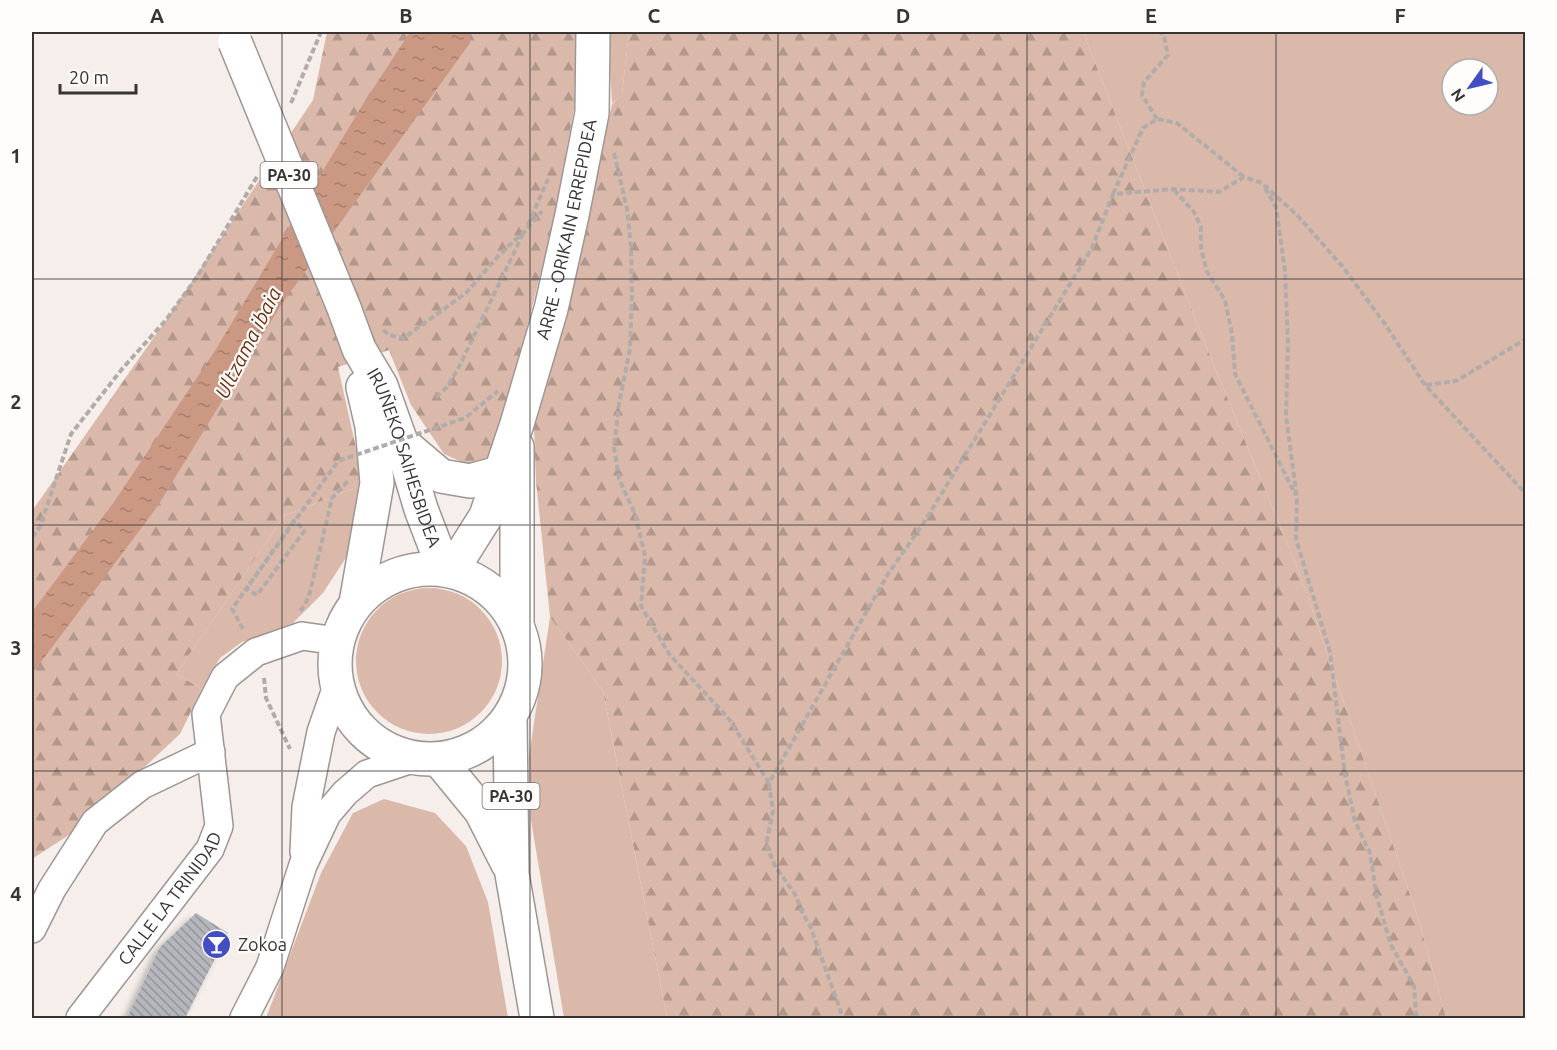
<svg xmlns="http://www.w3.org/2000/svg" width="1557" height="1050" font-family="Ubuntu,sans-serif">
<style>
.green{fill:#dbb9aa;fill-rule:evenodd}
.forest{fill:url(#forest-firs)}
.water{fill:url(#water-ripples)}
.building{fill:url(#building-back-hatch);filter:url(#shadow)}
.lines{fill:none;stroke-linecap:round;stroke-linejoin:round}
.minor-casing{stroke:#9d9694;stroke-width:30}
.major-casing{stroke:#9d9694;stroke-width:36}
.highway-casing{stroke:#9d9694;stroke-width:36}
.path{stroke:#b1aca9;stroke-width:4;stroke-dasharray:6 3;stroke-linecap:butt}
.minor{stroke:#fff;stroke-width:27}
.major{stroke:#fff;stroke-width:33}
.highway{stroke:#fff;stroke-width:33}
.highway-bridge-casing{stroke:#9d9694;stroke-width:36;stroke-linecap:butt}
.path-bridge{stroke:#b1aca9;stroke-width:4;stroke-dasharray:6 3;stroke-linecap:butt}
.highway-bridge{stroke:#fff;stroke-width:33}
.grid{fill:none;stroke:#373433;stroke-width:1.5;stroke-opacity:0.55}
.labels{text-anchor:middle;stroke-width:4.5;stroke-linejoin:round;paint-order:stroke}
.shield{fill:#fefdfc;stroke:#73706f;stroke-width:1.5}
.shield-label{font-size:16px;font-weight:bold;fill:#373433}
.street-label{font-size:18px;fill:#373433;stroke:#fefdfc}
.poi-label{font-size:18px;fill:#373433;stroke:#fefdfc;text-anchor:start}
.water-label{font-size:20px;font-style:italic;fill:#6e300f;stroke:#fefdfc}
.neatline{fill:none;stroke:#373433;stroke-width:2}
.grid-label{font-size:20px;text-anchor:middle;font-weight:bold;fill:#373433}
</style>
<defs>
<pattern id="forest-firs" width="22" height="20" patternUnits="userSpaceOnUse" patternTransform="scale(1.5)"><rect width="22" height="20" fill="#dbb9aa"/><path d="M5 1l3.5 6h-7zM16 11l3.5 6h-7z" fill="#b2978b"/></pattern>
<pattern id="water-ripples" width="26" height="14" patternUnits="userSpaceOnUse" patternTransform="scale(1.5)"><rect width="26" height="14" fill="#cb9983"/><path d="M2 4q2-2 4 0t4 0M15 11q2-2 4 0t4 0" fill="none" stroke="#a67e6c"/></pattern>
<pattern id="building-back-hatch" width="6" height="6" patternUnits="userSpaceOnUse" patternTransform="scale(1.5)"><rect width="6" height="6" fill="#b4b6bc"/><path d="M-1 5l2 2M0 0l6 6M5-1l2 2" fill="none" stroke="#939599"/></pattern>
<filter id="shadow"><feDropShadow dx="-5.5" dy="5.5" stdDeviation="3" flood-color="#0004"/></filter>
</defs>
<rect width="100%" height="100%" fill="#f5eeeb"/>
<path class="green" d="M608,32H629L622,95L612,103Z
M1085,32H1525V1018H1446L1419,921L1301,577L1206,346L1087,42ZM1452,69H1488V105H1452Z
M364,484L351,550L323,593L293,623L242,642L220,658L202,689L176,674L284,516Z
M356 661a73 73 0 1 1 146 0a73 73 0 1 1-146 0Z
M550,617L603,691L667,1018H564L531,820L529,756Z
M384,799L435,813L466,846L488,902L508,1018H266L321,873L353,813Z"/>
<path class="forest" d="M327,32H579V82L553,224L494,458L471,466L444,454L411,405L389,350L338,367L364,484L284,516L176,674L202,689L180,734L78,829L32,859V511L166,320L313,100Z
M629,32H1085L1087,42L1206,346L1301,577L1419,921L1446,1018H667L603,691L550,617L536,481L534,427L553,361L612,104L622,94Z"/>
<path class="water" d="M410,32H470V43L281,305L157,507L32,674V612L114,502L216,349L363,104Z"/>
<path class="building" d="M196,913L228,933L185,1018H127L160,947Z"/>
<g class="lines">
<defs>
<g id="minor">
<path d="M304,852L306,807L321,732L337,686"/>
<path d="M32,929L52,889L95,822L142,785L211,752"/>
<path id="s1" d="M80,1018L210,849L219,826L206,714L225,677L256,652L302,636L337,641"/>
<path d="M244,1018L270,967L303,865L327,814L345,793L367,774L412,759"/>
</g>
<g id="major">
<path d="M401,442L441,476L470,481L499,473"/>
<path id="s2" d="M452,570L486,516L517,424L551,309L572,215L592,113L593,32"/>
<path d="M517,622V447"/>
</g>
<g id="highway">
<path id="s3" d="M344,308L359,349L381,386L401,442L421,509L444,569"/>
<circle cx="430" cy="664" r="95"/>
<path d="M356,603L377,483L372,426L363,387"/>
<path d="M510,719L512,874L537,1018"/>
<path d="M440,761L481,811L508,864"/>
</g>
</defs>
<use href="#minor" class="minor-casing"/>
<use href="#major" class="major-casing"/>
<use href="#highway" class="highway-casing"/>
<path class="path" d="M291,103L321,32
M1157,119L1142,95L1144,82L1168,55L1164,37L1160,32
M614,153L627,209L631,246L632,291L630,349L619,404L614,447L619,479L635,514L645,556L641,606L669,654L729,719L769,783L888,574L923,524L1092,248L1113,194L1174,189L1219,192L1244,177L1262,183L1298,216L1343,267L1385,324L1425,385L1526,494
M1265,188L1276,207L1285,271L1288,343L1286,416L1297,499L1296,539L1330,652L1345,775L1355,821L1370,853L1377,898L1391,945L1414,986L1416,1014L1419,1018
M1174,190L1194,212L1201,227V248L1207,272L1225,300L1232,334L1235,374L1295,494
M1113,194L1143,128L1157,119L1177,123L1244,177
M528,225L548,179
M383,330L389,335L404,338L466,293L499,255L525,231L542,211
M1426,385L1456,381L1526,339
M436,397L446,388L457,371L523,234
M32,537L40,527L71,434L122,369L166,320L197,277L258,175
M300,611L305,605L310,592L332,498L348,481
M243,629L232,609L294,521L305,530
M264,678L266,698L290,749
M769,783L773,811L766,845L775,866L795,894L802,912L811,928L843,1018"/>
<use href="#minor" class="minor"/>
<use href="#major" class="major"/>
<use href="#highway" class="highway"/>
<defs>
<path id="highway-bridge" d="M235,42L344,308"/>
</defs>
<use href="#highway-bridge" class="highway-bridge-casing"/>
<path class="path-bridge" d="M305,530L257,595L246,589L338,461L465,418L498,391"/>
<use href="#highway-bridge" class="highway-bridge"/>
</g>
<path class="grid" d="M282,32V1018M530,32V1018M778,32V1018M1027,32V1018M1276,32V1018M32,279H1526M32,525H1526M32,771H1526"/>
<defs>
<symbol id="bar-disc" viewBox="-11 -11 22 22"><circle r="9.5" fill="#444ec3" stroke="#fefdfc"/><path d="M-6-5H6L.8 .8V4.5H3.5V6h-7V4.5H-.8V.8Z" fill="#fff"/></symbol>
</defs>
<g fill-rule="evenodd">
<use href="#bar-disc" x="200" y="928" width="33" height="33"/>
</g>
<g class="labels">
<g class="shield">
<rect x="260.5" y="162" width="57" height="26" rx="4.5"/>
<rect x="482.5" y="783" width="57" height="26" rx="4.5"/>
</g>
<g class="shield-label">
<text x="289" y="181">PA-30</text>
<text x="511" y="802">PA-30</text>
</g>
<g class="street-label">
<text dy="6" stroke="none"><textPath href="#s2" startOffset="362">ARRE - ORIKAIN ERREPIDEA</textPath></text>
<text dy="6" stroke="none"><textPath href="#s3" startOffset="162">IRUÑEKO SAIHESBIDEA</textPath></text>
<text dy="6" stroke="none"><textPath href="#s1" startOffset="150">CALLE LA TRINIDAD</textPath></text>
</g>
<g class="poi-label">
<text x="238" y="951">Zokoa</text>
</g>
<g class="water-label">
<text transform="translate(248 343) rotate(-63)" y="7">Ultzama ibaia</text>
</g>
</g>
<rect width="1557" height="1050" fill="none" stroke="#fefdfc" stroke-width="66"/>
<g transform="translate(1470 87) rotate(236)"><circle r="28" fill="#fefdfc" stroke="#aeadac" stroke-width="1.5"/>
<path d="M0-4.5L10 22L0 15L-10 22Z" fill="#444ec3"/>
<text y="-9" font-size="16" font-weight="bold" text-anchor="middle" fill="#373433">N</text>
</g>
<path d="M60 84v9h76v-9" fill="none" stroke="#373433" stroke-width="3"/>
<text x="69" y="84" font-size="18" fill="#373433" stroke="#fefdfc" stroke-width="4.5" paint-order="stroke">20 m</text>
<rect x="33" y="33" width="1491" height="984" class="neatline"/>
<g class="grid-label">
<text x="157" y="23">A</text>
<text x="406" y="23">B</text>
<text x="654" y="23">C</text>
<text x="903" y="23">D</text>
<text x="1151" y="23">E</text>
<text x="1400" y="23">F</text>
<text x="16" y="163">1</text>
<text x="16" y="409">2</text>
<text x="16" y="655">3</text>
<text x="16" y="901">4</text>
</g>
</svg>
